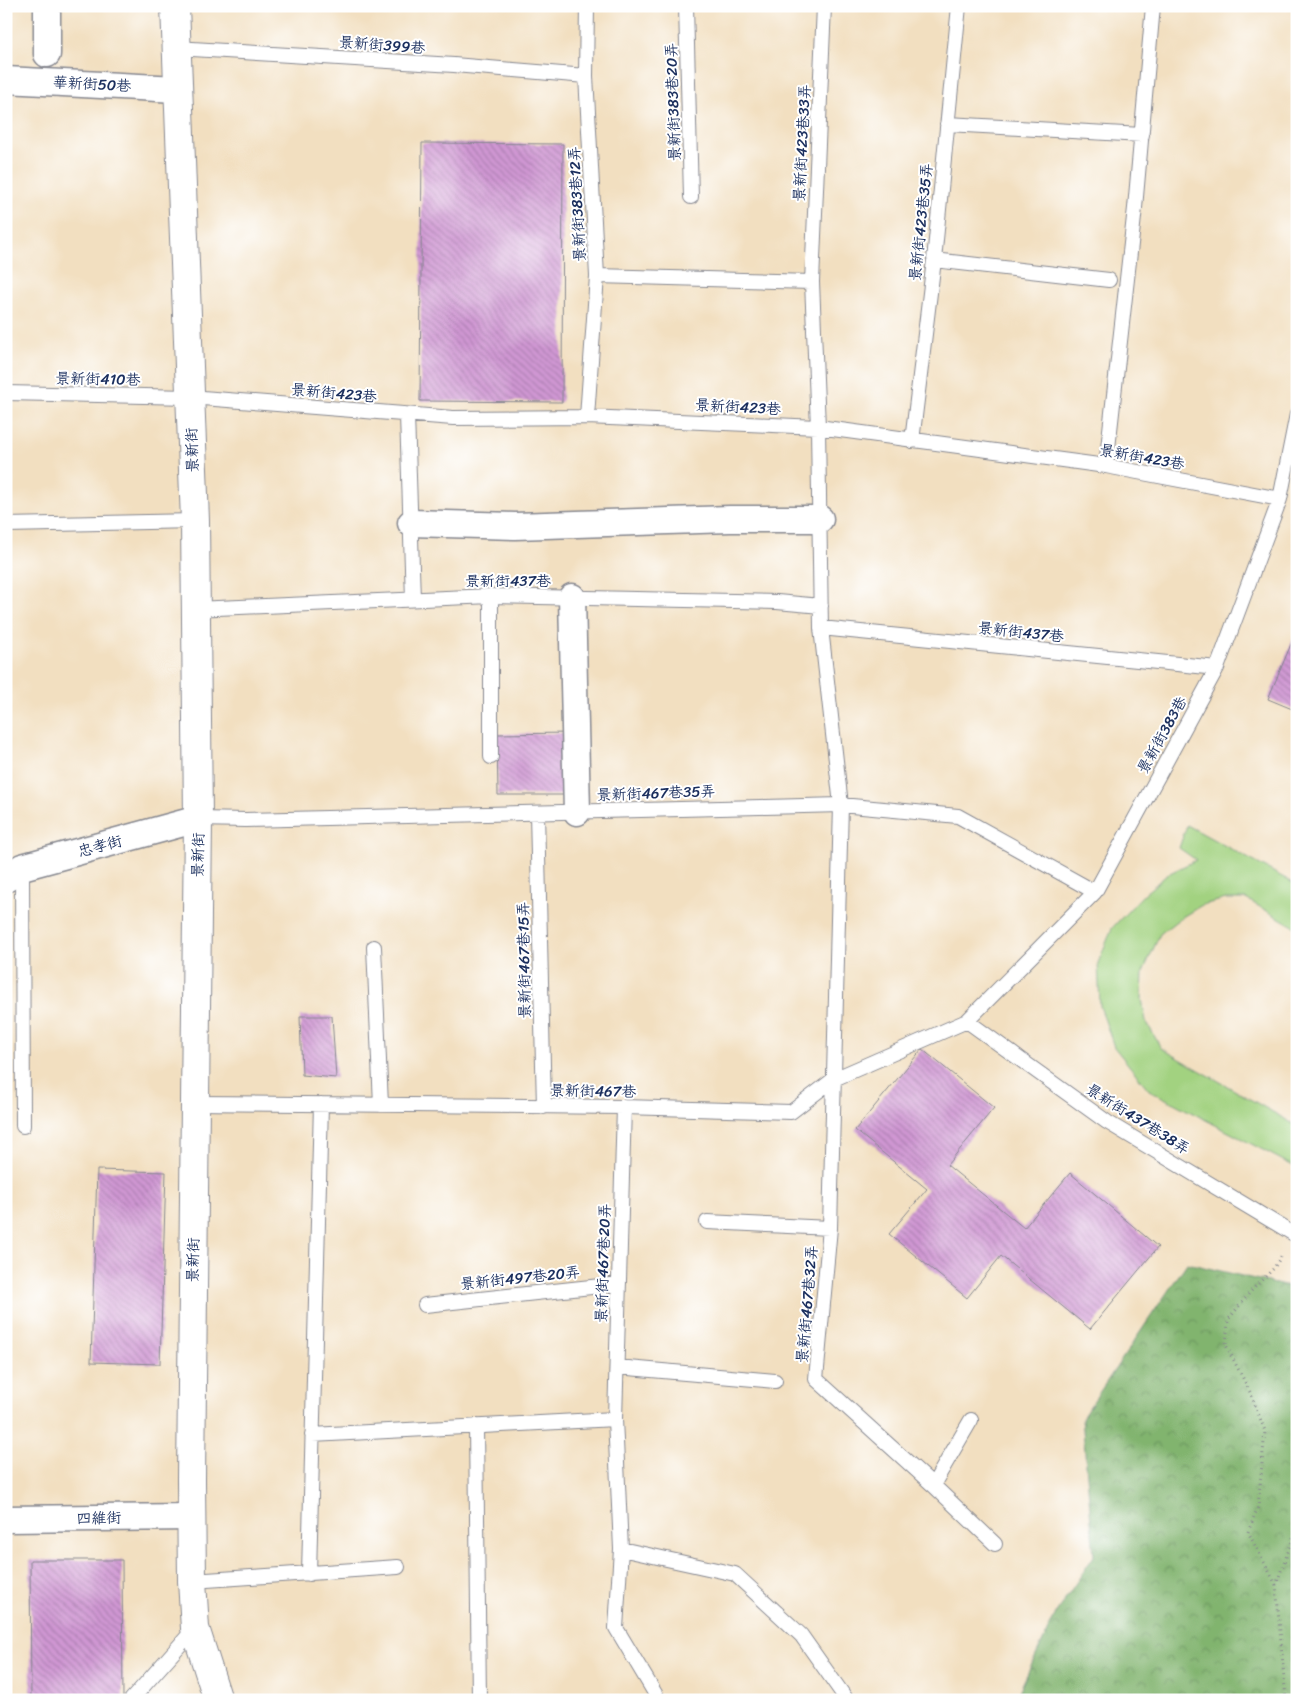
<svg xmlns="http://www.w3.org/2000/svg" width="1303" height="1706" font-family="Sriracha,'LXGW WenKai TC',sans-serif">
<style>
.forest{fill:url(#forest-crowns);stroke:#4e7266}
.pitch{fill:#a2d280;stroke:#5e806f}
.building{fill:url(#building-back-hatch)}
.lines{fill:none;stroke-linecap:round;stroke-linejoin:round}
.service-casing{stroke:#86878f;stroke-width:16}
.minor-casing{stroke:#86878f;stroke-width:29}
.secondary-casing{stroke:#86878f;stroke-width:30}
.path{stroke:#86878f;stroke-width:3;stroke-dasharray:1 4;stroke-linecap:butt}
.service{stroke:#fff;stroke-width:14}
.minor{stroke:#fff;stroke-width:26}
.secondary{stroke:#fff;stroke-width:28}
.labels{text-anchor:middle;stroke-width:4;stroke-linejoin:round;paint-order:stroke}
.street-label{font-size:15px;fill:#1b2f5e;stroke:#fff}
</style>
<defs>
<pattern id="forest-crowns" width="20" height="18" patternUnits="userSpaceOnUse" patternTransform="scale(1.25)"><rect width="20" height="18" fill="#81b46e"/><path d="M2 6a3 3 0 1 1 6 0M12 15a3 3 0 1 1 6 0" fill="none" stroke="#69935e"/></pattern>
<pattern id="building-back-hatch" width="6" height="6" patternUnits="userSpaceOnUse" patternTransform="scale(1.25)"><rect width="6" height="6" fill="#d097d3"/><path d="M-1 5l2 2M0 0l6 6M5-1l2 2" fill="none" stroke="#a87cae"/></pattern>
</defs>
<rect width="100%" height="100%" fill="#fff"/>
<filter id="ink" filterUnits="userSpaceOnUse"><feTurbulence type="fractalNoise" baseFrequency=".02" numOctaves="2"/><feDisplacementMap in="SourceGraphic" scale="10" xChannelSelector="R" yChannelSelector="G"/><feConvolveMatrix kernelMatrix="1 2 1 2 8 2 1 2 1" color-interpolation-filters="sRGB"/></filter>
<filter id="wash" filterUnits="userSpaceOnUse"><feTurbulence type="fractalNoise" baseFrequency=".0096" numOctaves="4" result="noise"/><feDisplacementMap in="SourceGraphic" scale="20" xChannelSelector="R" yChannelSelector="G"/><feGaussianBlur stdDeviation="1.12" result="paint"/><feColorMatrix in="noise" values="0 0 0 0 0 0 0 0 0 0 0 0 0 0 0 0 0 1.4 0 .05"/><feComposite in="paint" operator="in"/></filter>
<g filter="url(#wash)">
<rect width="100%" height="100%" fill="#f2dfc0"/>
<path class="forest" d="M1187,1263L1297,1289V1700H1015L1057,1611L1094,1556L1082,1418Z"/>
<path class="pitch" d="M1187,825L1297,885V928L1246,899H1226L1202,905L1179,919L1160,934L1143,972L1142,999L1146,1021L1161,1048L1297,1126V1168L1149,1090L1114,1047L1100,1006L1098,963L1112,928L1144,894L1168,874L1196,860L1179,848Z"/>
<g id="blocks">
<path class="building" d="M422,143L563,144L562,402L420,401Z
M1297,630V711L1268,699Z
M569,733L570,795H498L497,734Z
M300,1016H332L336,1078L302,1075Z
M922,1049L994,1108L947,1165L1024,1228L1070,1173L1158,1247L1090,1329L1001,1256L967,1298L889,1234L927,1189L855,1130Z
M97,1170L166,1172L160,1364L91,1362Z
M30,1560H122L123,1700H31Z"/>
</g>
</g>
<g filter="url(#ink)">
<use href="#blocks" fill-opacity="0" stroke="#86878f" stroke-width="1"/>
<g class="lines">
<defs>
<path id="service" d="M587,6L586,76L597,276L812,282
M686,6L691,197
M824,6L812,282L818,427L821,628L841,805L830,1228L816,1379L933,1485L995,1544
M176,48L454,65L586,76
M947,124L1142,135
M934,260L1109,280
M6,393L190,397L453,418L587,417L818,427L1106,466L1280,499
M407,415L413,599
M587,417L597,276
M912,441L934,260L959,6
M1106,466L1135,208L1153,6
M6,525L195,521
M195,609L491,596L777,602L821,606
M821,628L1217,668
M491,757V596
M537,813L544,1107
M198,819L246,820L841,805L958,816L1095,892
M22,867L23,1126
M374,947L381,1105
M967,1021L1107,1122L1297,1236
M195,1103L624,1107L791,1112L834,1079L967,1021L1095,892L1217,668L1280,499L1297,414
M624,1107L615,1419L621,1549L616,1628L659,1700
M707,1222L830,1228
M425,1305L619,1284
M617,1367L775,1381
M476,1426L479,1700
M312,1435L615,1419
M933,1485L971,1420
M621,1549L735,1574L801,1635L847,1700
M309,1574L321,1104
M192,1581L398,1567
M131,1700L195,1628"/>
<path id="minor" d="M47,6V54
M6,80L177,89
M411,523L515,526L730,519H820
M572,597L577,812
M6,879L22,867L198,819
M6,1519L191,1517"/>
<path id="secondary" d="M175,6L195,521L198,819L191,1480L192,1581L195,1628L218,1700"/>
</defs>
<use href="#service" class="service-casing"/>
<use href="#minor" class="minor-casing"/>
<use href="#secondary" class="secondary-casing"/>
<path class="path" d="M1276,1585L1248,1532L1258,1507L1265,1431L1250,1392L1226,1345L1228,1320L1252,1290L1274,1268L1282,1255
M1286,1700L1276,1585L1297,1527"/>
<use href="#service" class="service"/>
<use href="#minor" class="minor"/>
<use href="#secondary" class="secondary"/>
</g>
</g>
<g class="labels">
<g class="street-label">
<text transform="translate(382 45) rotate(4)" y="5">景新街399巷</text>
<text transform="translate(92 84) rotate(3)" y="5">華新街50巷</text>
<text transform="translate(673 102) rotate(-92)" y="5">景新街383巷20弄</text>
<text transform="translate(802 143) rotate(-87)" y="5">景新街423巷33弄</text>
<text transform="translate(577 204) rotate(-93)" y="5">景新街383巷12弄</text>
<text transform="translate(921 222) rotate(-84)" y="5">景新街423巷35弄</text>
<text transform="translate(98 379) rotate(1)" y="5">景新街410巷</text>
<text transform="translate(334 393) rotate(5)" y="5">景新街423巷</text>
<text transform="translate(738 407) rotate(3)" y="5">景新街423巷</text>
<text transform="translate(192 450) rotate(-92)" y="5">景新街</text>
<text transform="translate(1142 457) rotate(10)" y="5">景新街423巷</text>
<text x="508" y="586">景新街437巷</text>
<text transform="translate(1021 632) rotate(6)" y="5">景新街437巷</text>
<text transform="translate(1162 735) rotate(-61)" y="5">景新街383巷</text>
<text transform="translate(656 793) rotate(-2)" y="5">景新街467巷35弄</text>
<text transform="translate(100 846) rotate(-15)" y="5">忠孝街</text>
<text transform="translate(198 855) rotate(-89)" y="5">景新街</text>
<text transform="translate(524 960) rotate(-91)" y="5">景新街467巷15弄</text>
<text transform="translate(593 1091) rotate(1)" y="5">景新街467巷</text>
<text transform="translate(1138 1119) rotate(32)" y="5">景新街437巷38弄</text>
<text transform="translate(193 1260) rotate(-89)" y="5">景新街</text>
<text transform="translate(603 1263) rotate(-88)" y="5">景新街467巷20弄</text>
<text transform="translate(520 1278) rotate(-6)" y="5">景新街497巷20弄</text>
<text transform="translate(807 1304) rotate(-85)" y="5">景新街467巷32弄</text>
<text transform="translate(99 1518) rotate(-1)" y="5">四維街</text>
</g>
</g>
<rect width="1303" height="1706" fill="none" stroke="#fff" stroke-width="25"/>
</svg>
